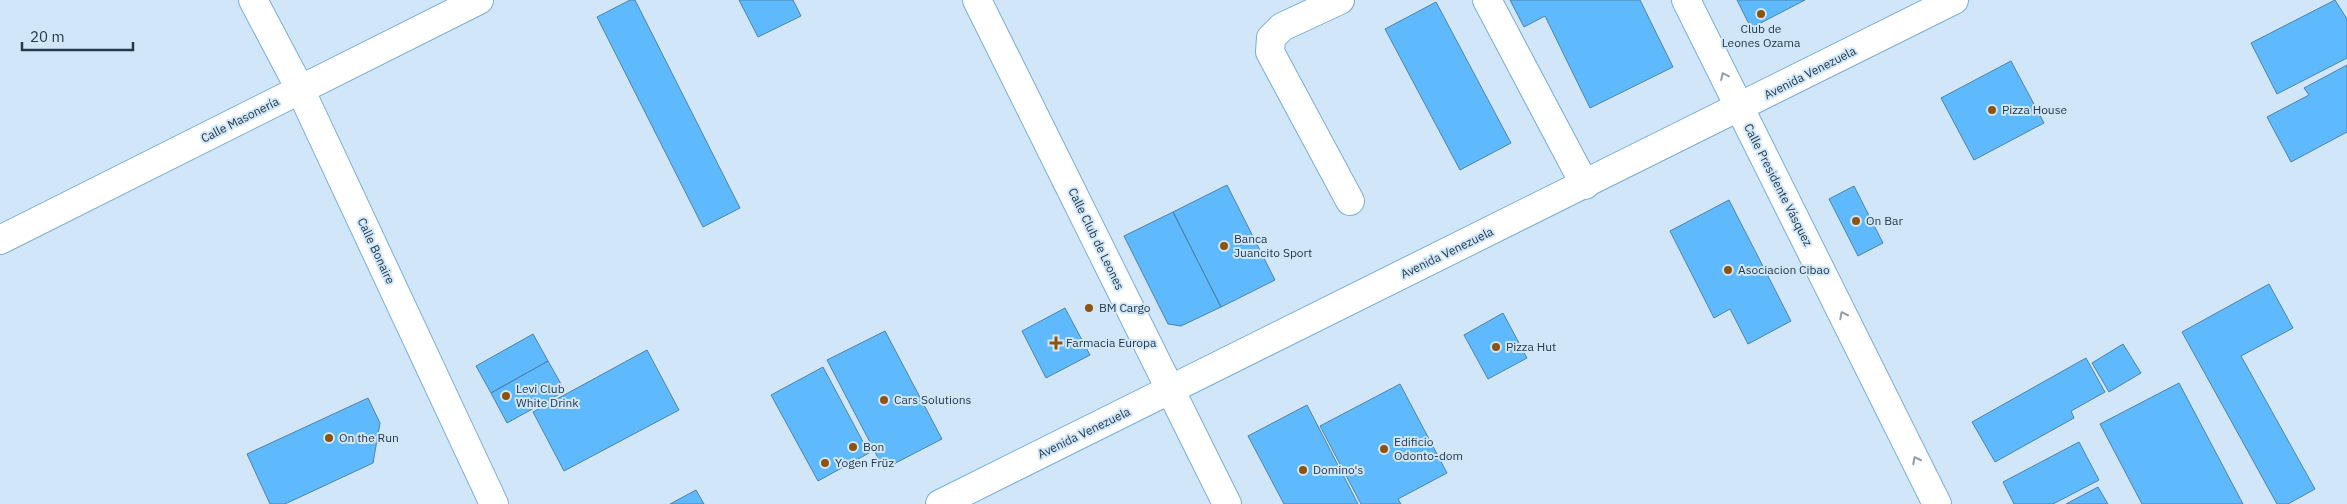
<svg xmlns="http://www.w3.org/2000/svg" width="2347" height="504" font-family="'IBM Plex Sans',sans-serif">
<style>
.building{fill:#5eb9fd;stroke:#4e83ac}
.lines{fill:none;stroke-linecap:round;stroke-linejoin:round}
.minor-casing{stroke:#78aed9;stroke-width:30}
.major-casing{stroke:#78aed9;stroke-width:30}
.minor{stroke:#fff;stroke-width:28}
.major{stroke:#fff;stroke-width:28}
.oneway{stroke:#929da6}
.poi-dot{fill:#8e540f;stroke:#d1e7f9;stroke-width:2}
.labels{text-anchor:middle;stroke-width:4;stroke-linejoin:round;paint-order:stroke}
.poi-label{font-size:12px;fill:#243b4c;stroke:#d1e7f9;text-anchor:start}
.street-label{font-size:12px;fill:#243b4c;stroke:#d1e7f9}
</style>
<rect width="100%" height="100%" fill="#d1e7f9"/>
<path class="building" d="M630,0H635L740,208L703,227L597,17Z
M739,0H793L801,16L758,37Z
M1510,0H1640L1673,67L1590,108L1545,16L1524,27Z
M1737,0H1805L1751,28Z
M2335,0L2347,19V58L2277,94L2251,43Z
M1436,2L1511,143L1460,170L1385,29Z
M2011,61L2044,123L1974,160L1941,98Z
M2347,65V132L2291,162L2267,117L2309,95L2304,88Z
M1227,185L1275,280L1221,307L1173,212Z
M1854,186L1883,243L1858,256L1829,199Z
M1729,200L1791,321L1748,344L1730,309L1714,318L1670,231Z
M1173,212L1221,307L1181,326L1168,324L1124,236Z
M2269,284L2293,328L2241,356L2315,489L2288,504H2277L2182,332Z
M1065,308L1090,355L1046,378L1022,331Z
M1503,313L1527,358L1488,379L1464,335Z
M885,331L942,439L884,469L827,360Z
M533,334L548,361L491,393L476,366Z
M2123,344L2141,373L2109,392L2092,363Z
M647,350L679,410L564,471L533,412Z
M2086,358L2105,392L2071,411L2074,418L1995,462L1972,422Z
M548,361L565,391L507,423L491,393Z
M823,367L869,453L818,481L771,395Z
M2179,383L2243,504H2142L2100,424Z
M1400,384L1447,473L1398,499L1401,504H1361L1320,426Z
M368,398L380,423L373,463L285,504H270L247,454Z
M1307,405L1358,504H1284L1248,436Z
M2079,442L2099,480L2053,504H2014L2003,482Z
M2098,487L2108,504H2066Z
M696,490L704,504H670Z"/>
<g class="lines">
<defs>
<path id="minor" d="M253,0L300,89L494,504
M977,0L1227,504
M1340,0L1282,27L1271,38L1270,52L1350,201
M1487,0L1585,185
M1686,0L1937,504
M0,240L479,0"/>
<path id="major" d="M940,504L1954,0"/>
</defs>
<use href="#minor" class="minor-casing"/>
<use href="#major" class="major-casing"/>
<use href="#minor" class="minor"/>
<use href="#major" class="major"/>
</g>
<defs><path id="oneway-chevron" d="M-2-3.5L2.5 0L-2 3.5" fill="none" stroke-width="1.6" stroke-linecap="round" stroke-linejoin="round" transform="scale(1.25)"/></defs>
<g class="oneway">
<use href="#oneway-chevron" transform="translate(1724 76) rotate(-116)"/>
<use href="#oneway-chevron" transform="translate(1843 315) rotate(-117)"/>
<use href="#oneway-chevron" transform="translate(1916 460) rotate(-117)"/>
</g>
<g class="poi-dot">
<circle cx="1761" cy="14" r="5"/>
<circle cx="1992" cy="110" r="5"/>
<circle cx="1856" cy="221" r="5"/>
<circle cx="1224" cy="246" r="5"/>
<circle cx="1728" cy="270" r="5"/>
<circle cx="1089" cy="308" r="5"/>
<path d="M1053.5 335.5h5v5h5v5h-5v5h-5v-5h-5v-5h5z"/>
<circle cx="1496" cy="347" r="5"/>
<circle cx="506" cy="396" r="5"/>
<circle cx="884" cy="400" r="5"/>
<circle cx="329" cy="438" r="5"/>
<circle cx="853" cy="447" r="5"/>
<circle cx="1384" cy="449" r="5"/>
<circle cx="825" cy="463" r="5"/>
<circle cx="1303" cy="470" r="5"/>
</g>
<g class="labels">
<g class="poi-label">
<text x="1761" y="33" text-anchor="middle">Club de<tspan x="1761" dy="14">Leones Ozama</tspan></text>
<text x="2002" y="114">Pizza House</text>
<text x="1866" y="225">On Bar</text>
<text x="1234" y="243">Banca<tspan x="1234" dy="14">Juancito Sport</tspan></text>
<text x="1738" y="274">Asociacion Cibao</text>
<text x="1099" y="312">BM Cargo</text>
<text x="1066" y="347">Farmacia Europa</text>
<text x="1506" y="351">Pizza Hut</text>
<text x="516" y="393">Levi Club<tspan x="516" dy="14">White Drink</tspan></text>
<text x="894" y="404">Cars Solutions</text>
<text x="339" y="442">On the Run</text>
<text x="1394" y="446">Edificio<tspan x="1394" dy="14">Odonto-dom</tspan></text>
<text x="863" y="451">Bon</text>
<text x="835" y="467">Yogen Früz</text>
<text x="1313" y="474">Domino's</text>
</g>
<g class="street-label">
<text transform="translate(1810 73) rotate(-27)" y="4">Avenida Venezuela</text>
<text transform="translate(240 120) rotate(-27)" y="4">Calle Masonería</text>
<text transform="translate(1778 185) rotate(63)" y="4">Calle Presidente Vásquez</text>
<text transform="translate(1096 239) rotate(64)" y="4">Calle Club de Leones</text>
<text transform="translate(376 251) rotate(65)" y="4">Calle Bonaire</text>
<text transform="translate(1447 253) rotate(-26)" y="4">Avenida Venezuela</text>
<text transform="translate(1084 433) rotate(-26)" y="4">Avenida Venezuela</text>
</g>
</g>
<path d="M22 42v8h111v-8" fill="none" stroke="#243b4c" stroke-width="2.5"/>
<text x="30" y="42" font-size="15" fill="#243b4c" stroke="#d1e7f9" stroke-width="4" paint-order="stroke">20 m</text>
</svg>
